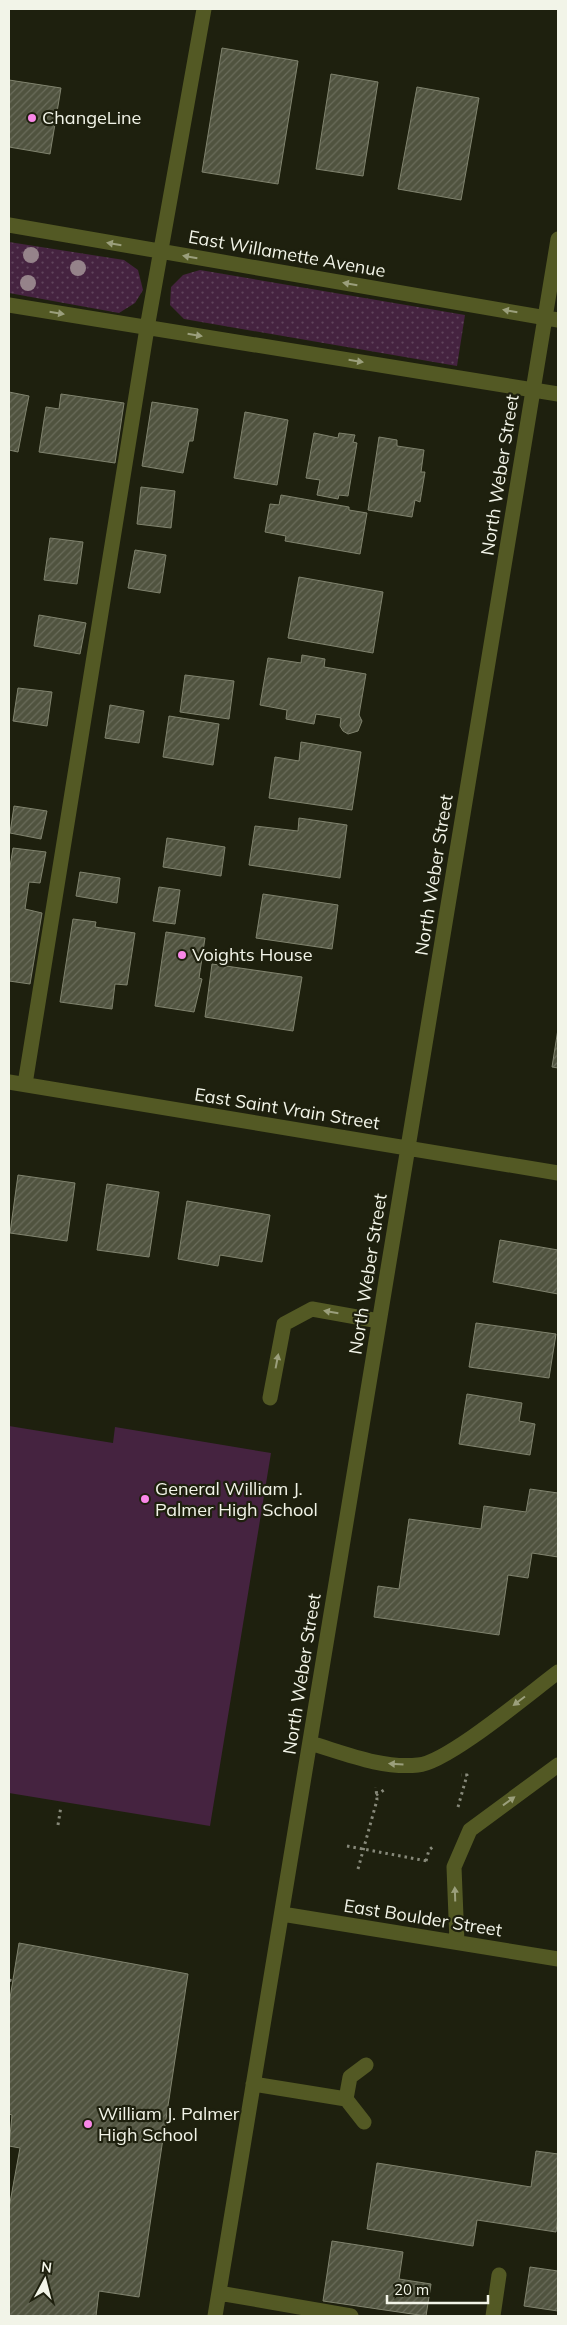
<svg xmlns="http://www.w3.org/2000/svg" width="567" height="2325" font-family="Mulish,sans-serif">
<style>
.grass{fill:url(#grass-dots)}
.park{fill:#452340}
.building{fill:url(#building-hatch);stroke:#80836e}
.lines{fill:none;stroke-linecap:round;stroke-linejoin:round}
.path{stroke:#87897a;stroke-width:3;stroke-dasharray:2.5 4;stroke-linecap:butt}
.minor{stroke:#535924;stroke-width:15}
.tree{fill:#95838a}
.oneway{fill:#9b9f7c}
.poi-dot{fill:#f987e8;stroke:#1e200e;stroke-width:2}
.labels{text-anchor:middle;stroke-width:4.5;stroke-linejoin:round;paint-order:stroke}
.poi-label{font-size:18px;fill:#f2f4e8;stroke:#1e200e;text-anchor:start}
.street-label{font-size:18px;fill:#f2f4e8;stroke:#1e200e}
</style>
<defs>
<pattern id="grass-dots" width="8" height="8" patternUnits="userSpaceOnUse" patternTransform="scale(1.25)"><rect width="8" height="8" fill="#452340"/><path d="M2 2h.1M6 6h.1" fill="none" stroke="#60445c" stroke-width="1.8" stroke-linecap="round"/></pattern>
<pattern id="building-hatch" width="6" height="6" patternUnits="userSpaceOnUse" patternTransform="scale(1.25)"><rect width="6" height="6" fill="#50533f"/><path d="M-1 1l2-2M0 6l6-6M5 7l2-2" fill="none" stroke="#6a6c5b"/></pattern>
</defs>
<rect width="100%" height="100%" fill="#1e200e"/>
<path class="grass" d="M9,242L124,260L138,270L143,290L135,303L119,313L9,293Z
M200,270L465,315L457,366L184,319L170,305L171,287L183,275Z"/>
<path class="park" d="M9,1426L113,1443L115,1427L271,1453L210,1826L9,1793Z"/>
<path class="building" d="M222,48L298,61L278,184L202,172Z
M331,74L378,82L363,176L316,169Z
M9,80L61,88L50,154L9,147Z
M417,87L479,98L461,200L398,189Z
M9,392L29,396L18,452L9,450Z
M61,394L124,403L115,463L39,452L46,407L59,409Z
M152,402L198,409L193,441H189L183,473L142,466Z
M245,412L288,420L277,485L234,478Z
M314,433L338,438L339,433L355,435L353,442L357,443L348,496L339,495L338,499L317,495L320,480L306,478Z
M379,437L397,440V446L424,450L421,472H425L420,502L415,500L412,517L368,510Z
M141,487L175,491L171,528L137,524Z
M281,495L349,507V510L367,513L360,554L285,541L286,536L265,532L270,504L279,505Z
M50,538L83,542L77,584L44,580Z
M135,550L166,555L160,593L128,588Z
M299,577L383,592L373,653L288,638Z
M39,615L86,623L80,654L34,646Z
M302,655L325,659L324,667L366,674L359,715L362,721L358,731L348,734L343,731L340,726L341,718L316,714L314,724L286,719L287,710L260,705L268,658L301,663Z
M185,675L234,681L229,719L180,712Z
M18,688L52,692L47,726L13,721Z
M110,705L144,711L139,743L105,738Z
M169,716L219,724L213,765L163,757Z
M301,742L361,752L352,810L269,798L275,757L299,761Z
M14,806L47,811L41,839L10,833Z
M299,818L347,825L340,878L249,865L255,826L298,831Z
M167,838L225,847L221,876L163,867Z
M13,848L46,852L40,883L29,882L25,909L42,913L30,984L9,981V873Z
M80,872L120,878L117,903L76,896Z
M159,887L180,890L175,924L153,921Z
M263,894L338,905L332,949L256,938Z
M73,919L96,922L95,927L135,933L127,985L115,984L112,1009L60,1002Z
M166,932L205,938L199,978L202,979L194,1012L155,1006Z
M212,964L302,977L293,1031L205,1017Z
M558,1029V1068L552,1067Z
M18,1175L75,1183L67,1241L10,1233Z
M107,1184L159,1192L149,1257L97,1250Z
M187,1201L270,1215L262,1262L220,1255L218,1266L178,1259Z
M500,1240L558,1250V1294L493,1282Z
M476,1323L556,1334L549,1378L469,1367Z
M467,1394L522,1403L519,1421L535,1424L530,1455L459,1444Z
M530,1489L558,1493V1557L532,1553L528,1578L508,1575L499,1635L374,1617L378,1586L399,1589L409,1519L481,1529L484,1506L526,1512Z
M19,1943L188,1974L139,2297L99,2291L96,2316H9V2208L20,2148L9,2146L12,2115L9,2114V2004Z
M536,2151L558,2154V2216L556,2232L477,2220L473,2246L367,2229L377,2163L531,2187Z
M332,2241L403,2252L399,2279L431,2284L426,2316L323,2301Z
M530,2267L558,2271V2311L524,2306Z"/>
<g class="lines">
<path class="path" d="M376,1795L384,1790
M458,1807L467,1775H461
M58,1825L61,1806
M347,1846L427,1861
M426,1861L429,1850L435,1845
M358,1869L377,1800L376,1787
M9,1980L13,1981"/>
<path class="minor" d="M9,225L558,320
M9,305L558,394
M9,1082L558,1173
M25,1084L147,328L204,9
M270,1398L284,1324L312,1309L379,1321
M310,1743C344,1753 382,1769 418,1765C447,1763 531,1692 558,1672
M282,1914L558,1959
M457,1942L454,1867L470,1830L558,1765
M253,2084L346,2099
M364,2122L346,2099L350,2077L366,2065
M219,2293L351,2316
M215,2316L558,239
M493,2316L499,2275"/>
</g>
<g class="tree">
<circle cx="31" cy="255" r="8"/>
<circle cx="78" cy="268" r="8"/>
<circle cx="28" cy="283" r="8"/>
</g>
<defs><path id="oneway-solid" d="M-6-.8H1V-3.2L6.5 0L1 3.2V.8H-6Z" transform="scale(1.25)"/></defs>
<g class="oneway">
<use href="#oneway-solid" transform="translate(114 244) rotate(-170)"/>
<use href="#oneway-solid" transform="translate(190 257) rotate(-170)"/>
<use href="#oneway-solid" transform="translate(350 284) rotate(-170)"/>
<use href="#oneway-solid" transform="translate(510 311) rotate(-170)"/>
<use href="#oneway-solid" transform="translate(57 313) rotate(9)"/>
<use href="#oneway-solid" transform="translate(195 335) rotate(9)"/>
<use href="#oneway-solid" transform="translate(356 361) rotate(9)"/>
<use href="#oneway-solid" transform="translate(331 1312) rotate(-170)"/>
<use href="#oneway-solid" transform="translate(277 1361) rotate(-79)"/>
<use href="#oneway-solid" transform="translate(519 1701) rotate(143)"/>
<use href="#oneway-solid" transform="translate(396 1764) rotate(-177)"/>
<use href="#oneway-solid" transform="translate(509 1801) rotate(-36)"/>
<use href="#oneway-solid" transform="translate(455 1894) rotate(-92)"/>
</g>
<g class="poi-dot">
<circle cx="32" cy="118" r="5"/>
<circle cx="182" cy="955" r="5"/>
<circle cx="145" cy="1499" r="5"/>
<circle cx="88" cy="2124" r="5"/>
</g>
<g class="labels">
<g class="poi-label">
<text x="42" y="124">ChangeLine</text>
<text x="192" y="961">Voights House</text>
<text x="155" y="1495">General William J.<tspan x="155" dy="21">Palmer High School</tspan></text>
<text x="98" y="2120">William J. Palmer<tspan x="98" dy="21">High School</tspan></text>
</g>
<g class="street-label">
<text transform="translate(287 254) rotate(10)" y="6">East Willamette Avenue</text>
<text transform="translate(500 475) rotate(-81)" y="6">North Weber Street</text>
<text transform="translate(434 875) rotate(-81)" y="6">North Weber Street</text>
<text transform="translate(287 1109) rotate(9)" y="6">East Saint Vrain Street</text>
<text transform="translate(368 1274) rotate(-81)" y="6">North Weber Street</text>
<text transform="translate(302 1674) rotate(-81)" y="6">North Weber Street</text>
<text transform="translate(423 1918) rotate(9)" y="6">East Boulder Street</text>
</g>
</g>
<rect width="567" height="2325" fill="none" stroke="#f2f4e8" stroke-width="20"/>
<g transform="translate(45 2280) rotate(7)" stroke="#1e200e" stroke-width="4" paint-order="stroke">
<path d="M0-4L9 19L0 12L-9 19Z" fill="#f2f4e8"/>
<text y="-8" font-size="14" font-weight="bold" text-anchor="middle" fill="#f2f4e8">N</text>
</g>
<path d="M387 2295v8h101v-8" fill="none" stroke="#f2f4e8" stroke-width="2.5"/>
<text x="394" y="2295" font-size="15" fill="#f2f4e8" stroke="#1e200e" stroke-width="4" paint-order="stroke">20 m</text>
</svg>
